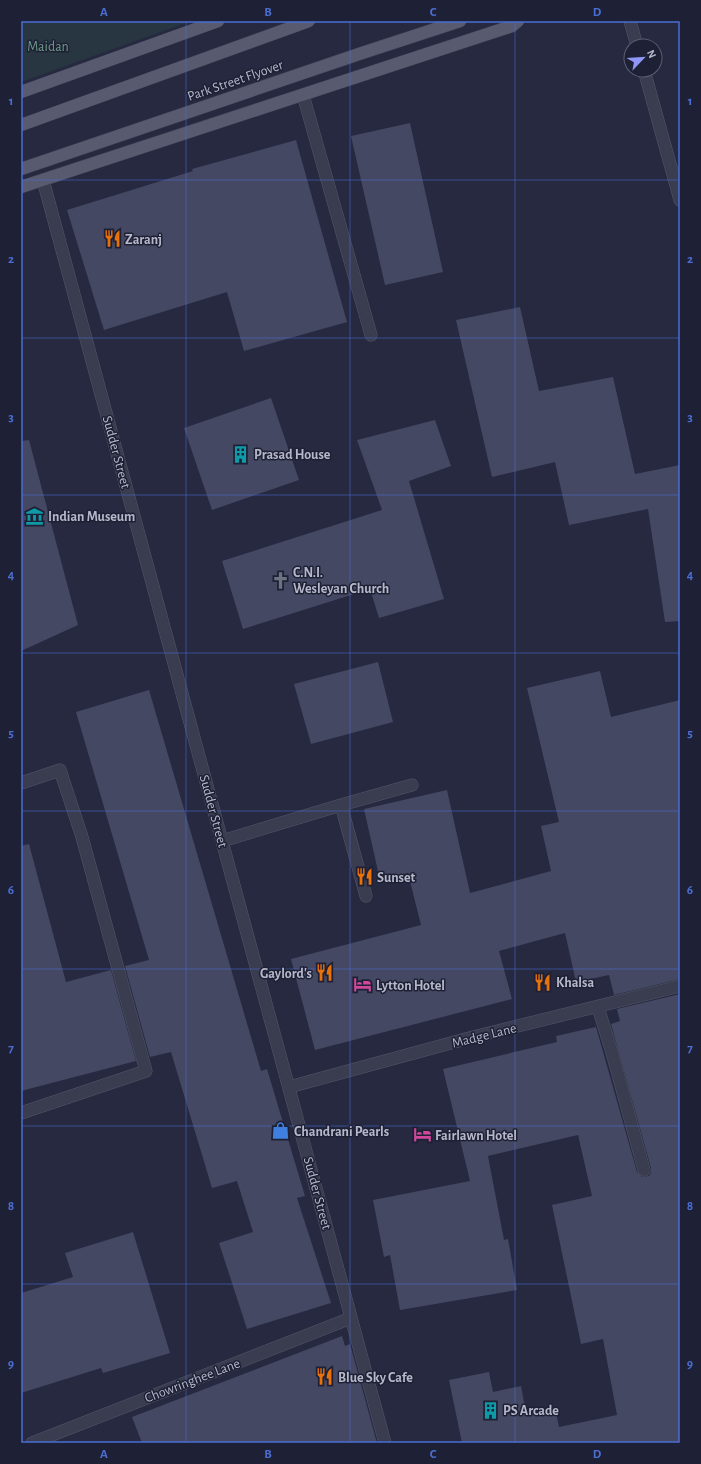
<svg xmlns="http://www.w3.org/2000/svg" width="701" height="1464" font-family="'Alegreya Sans',sans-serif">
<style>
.green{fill:#283641}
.building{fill:#454862}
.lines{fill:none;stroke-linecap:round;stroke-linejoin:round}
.minor-casing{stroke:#54576a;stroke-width:13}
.major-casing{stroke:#434559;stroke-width:13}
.minor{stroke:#3a3c50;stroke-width:12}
.major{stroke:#585b70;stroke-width:12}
.major-bridge-casing{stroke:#434559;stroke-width:13;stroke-linecap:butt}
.major-bridge{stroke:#585b70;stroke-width:12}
.grid{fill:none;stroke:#4b6ed4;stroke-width:1;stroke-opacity:0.55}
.labels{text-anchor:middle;stroke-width:3;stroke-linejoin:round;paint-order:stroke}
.park-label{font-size:14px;fill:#6d9b86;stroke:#1e2135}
.street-label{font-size:14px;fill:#b6b8ca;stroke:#1e2135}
.poi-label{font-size:14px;font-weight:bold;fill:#b6b8ca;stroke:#1e2135;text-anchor:start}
.neatline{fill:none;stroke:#4b6ed4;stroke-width:1.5}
.grid-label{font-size:13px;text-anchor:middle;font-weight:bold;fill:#4b6ed4}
</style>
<rect width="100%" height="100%" fill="#262940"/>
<path class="green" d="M21,21H191L21,82Z"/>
<path class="building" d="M410,123L443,272L385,285L351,136Z
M296,140L347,322L244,351L227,292L104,330L67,210L193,171L192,169Z
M520,307L539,391L613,377L635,474L680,465V621L665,622L648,509L569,525L555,462L492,477L456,320Z
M271,398L299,480L212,510L184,428Z
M435,420L451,466L409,481L444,599L379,618L370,589L243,629L222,561L382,510L357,440Z
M29,440L78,625L21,651V441Z
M378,662L393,722L311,744L294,684Z
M600,671L611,717L680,700V979L614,995L609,975L576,982L565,933L499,951L512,999L315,1050L291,959L421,925L408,873L380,880L364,809L447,790L470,893L551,871L541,826L559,822L527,688Z
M149,690L261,1071L267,1069L305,1196L297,1198L331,1303L247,1329L219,1243L253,1232L237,1181L212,1188L171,1052L150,1057L125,966L149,960L76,712Z
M29,844L66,982L111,970L136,1061L21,1091V846Z
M680,994V1443H462L449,1380L489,1372L493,1392L521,1386L526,1413L555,1407L559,1427L617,1415L603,1339L581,1344L552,1205L592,1196L578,1135L488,1156L504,1240L508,1239L517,1290L400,1310L390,1255L384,1257L373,1200L470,1181L443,1069L557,1042L556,1036L596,1027L637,1172L642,1177L649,1176L651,1172V1168L611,1024L620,1021L617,1009Z
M133,1232L170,1353L103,1373L101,1368L21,1393V1293L73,1277L65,1253Z
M342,1336L345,1346L350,1344L377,1443H142L132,1417Z"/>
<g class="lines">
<defs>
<path id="minor" d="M630,21L637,46
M644,70L680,200
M303,95L371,335
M43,180L385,1443
M21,783L60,770L82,837L146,1071L21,1113
M341,805L412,785
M222,841L341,805L366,896
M598,1007L613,1056L644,1170
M289,1087L473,1037L680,986
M32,1443L351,1318"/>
<path id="major" d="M21,92L218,21
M21,169L362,53L460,21
M21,187L512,26L518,21"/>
</defs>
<use href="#minor" class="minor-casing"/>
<use href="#major" class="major-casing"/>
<use href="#minor" class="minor"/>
<use href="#major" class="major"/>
<defs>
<path id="major-bridge" d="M21,125L309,21"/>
</defs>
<use href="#major-bridge" class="major-bridge-casing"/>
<use href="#major-bridge" class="major-bridge"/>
</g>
<path class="grid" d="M186,21V1443M350,21V1443M515,21V1443M21,180H680M21,338H680M21,495H680M21,653H680M21,811H680M21,969H680M21,1126H680M21,1284H680"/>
<defs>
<symbol id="restaurant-bare" viewBox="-9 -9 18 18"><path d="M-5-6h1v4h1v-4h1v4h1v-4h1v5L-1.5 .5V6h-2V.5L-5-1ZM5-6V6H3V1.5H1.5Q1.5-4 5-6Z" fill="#e8710a" stroke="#1e2135" stroke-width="2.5" paint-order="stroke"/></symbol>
<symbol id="building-bare" viewBox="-9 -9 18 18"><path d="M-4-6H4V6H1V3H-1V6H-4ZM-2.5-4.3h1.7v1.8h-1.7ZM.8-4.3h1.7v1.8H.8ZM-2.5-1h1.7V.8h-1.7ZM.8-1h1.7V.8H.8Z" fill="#0f9aa8" stroke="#1e2135" stroke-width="2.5" paint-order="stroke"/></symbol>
<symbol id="museum-bare" viewBox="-9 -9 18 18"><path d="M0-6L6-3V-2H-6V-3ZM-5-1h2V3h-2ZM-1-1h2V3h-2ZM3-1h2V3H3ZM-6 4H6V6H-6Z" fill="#0f9aa8" stroke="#1e2135" stroke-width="2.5" paint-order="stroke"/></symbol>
<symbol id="church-bare" viewBox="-9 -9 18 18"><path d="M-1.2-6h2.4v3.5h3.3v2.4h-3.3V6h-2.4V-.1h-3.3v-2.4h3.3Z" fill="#6b7280" stroke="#1e2135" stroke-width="2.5" paint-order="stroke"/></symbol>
<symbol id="hotel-bare" viewBox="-9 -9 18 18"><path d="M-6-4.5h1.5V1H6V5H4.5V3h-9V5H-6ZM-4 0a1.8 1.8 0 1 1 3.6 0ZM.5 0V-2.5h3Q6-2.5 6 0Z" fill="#d1479c" stroke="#1e2135" stroke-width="2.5" paint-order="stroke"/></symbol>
<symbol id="shop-bare" viewBox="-9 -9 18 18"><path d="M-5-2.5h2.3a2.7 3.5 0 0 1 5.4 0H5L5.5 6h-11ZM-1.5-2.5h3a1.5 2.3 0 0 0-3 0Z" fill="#3f7fe0" stroke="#1e2135" stroke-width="2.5" paint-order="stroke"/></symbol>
</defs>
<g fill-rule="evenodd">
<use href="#restaurant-bare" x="100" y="226" width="25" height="25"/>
<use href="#building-bare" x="228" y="442" width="25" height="25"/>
<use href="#museum-bare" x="22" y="504" width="25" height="25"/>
<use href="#church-bare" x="268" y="568" width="25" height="25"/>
<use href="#restaurant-bare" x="352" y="864" width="25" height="25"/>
<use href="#restaurant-bare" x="312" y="960" width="25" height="25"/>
<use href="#restaurant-bare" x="530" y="970" width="25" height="25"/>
<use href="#hotel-bare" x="350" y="972" width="25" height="25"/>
<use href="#shop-bare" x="268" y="1118" width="25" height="25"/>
<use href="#hotel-bare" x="410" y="1122" width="25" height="25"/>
<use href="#restaurant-bare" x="312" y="1364" width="25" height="25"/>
<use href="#building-bare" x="478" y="1398" width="25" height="25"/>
</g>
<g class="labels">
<g class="park-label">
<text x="48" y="51">Maidan</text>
</g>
<g class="street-label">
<text transform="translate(235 80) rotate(-19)" y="5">Park Street Flyover</text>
<text transform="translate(117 452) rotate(75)" y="5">Sudder Street</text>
<text transform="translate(214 811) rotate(75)" y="5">Sudder Street</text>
<text transform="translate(484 1035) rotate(-14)" y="5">Madge Lane</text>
<text transform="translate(318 1193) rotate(75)" y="5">Sudder Street</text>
<text transform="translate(192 1380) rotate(-21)" y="5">Chowringhee Lane</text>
</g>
<g class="poi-label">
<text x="125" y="244">Zaranj</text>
<text x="254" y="459">Prasad House</text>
<text x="48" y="521">Indian Museum</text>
<text x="293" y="577">C.N.I.<tspan x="293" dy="16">Wesleyan Church</tspan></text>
<text x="377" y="882">Sunset</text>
<text x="312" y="978" text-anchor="end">Gaylord's</text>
<text x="556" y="987">Khalsa</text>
<text x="376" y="990">Lytton Hotel</text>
<text x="294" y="1136">Chandrani Pearls</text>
<text x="435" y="1140">Fairlawn Hotel</text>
<text x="338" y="1382">Blue Sky Cafe</text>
<text x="503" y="1415">PS Arcade</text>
</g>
</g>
<rect width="701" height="1464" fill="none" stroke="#1e2135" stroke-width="44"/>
<g transform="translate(643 58) rotate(65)"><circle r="19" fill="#1e2135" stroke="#5b5d71"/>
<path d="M0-3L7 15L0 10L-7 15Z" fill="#8e97f7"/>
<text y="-6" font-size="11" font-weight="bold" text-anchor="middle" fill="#b6b8ca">N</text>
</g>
<rect x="22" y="22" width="657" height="1420" class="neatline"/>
<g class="grid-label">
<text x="104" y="16">A</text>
<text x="268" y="16">B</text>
<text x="433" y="16">C</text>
<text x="597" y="16">D</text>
<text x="11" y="105">1</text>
<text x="690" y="105">1</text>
<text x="11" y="263">2</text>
<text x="690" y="263">2</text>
<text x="11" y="421">3</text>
<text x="690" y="421">3</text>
<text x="11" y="579">4</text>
<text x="690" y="579">4</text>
<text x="11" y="737">5</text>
<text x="690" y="737">5</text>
<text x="11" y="894">6</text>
<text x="690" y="894">6</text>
<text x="11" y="1052">7</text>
<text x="690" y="1052">7</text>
<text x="11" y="1210">8</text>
<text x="690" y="1210">8</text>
<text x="11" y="1368">9</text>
<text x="690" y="1368">9</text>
<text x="104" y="1458">A</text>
<text x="268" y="1458">B</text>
<text x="433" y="1458">C</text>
<text x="597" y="1458">D</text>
</g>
</svg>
